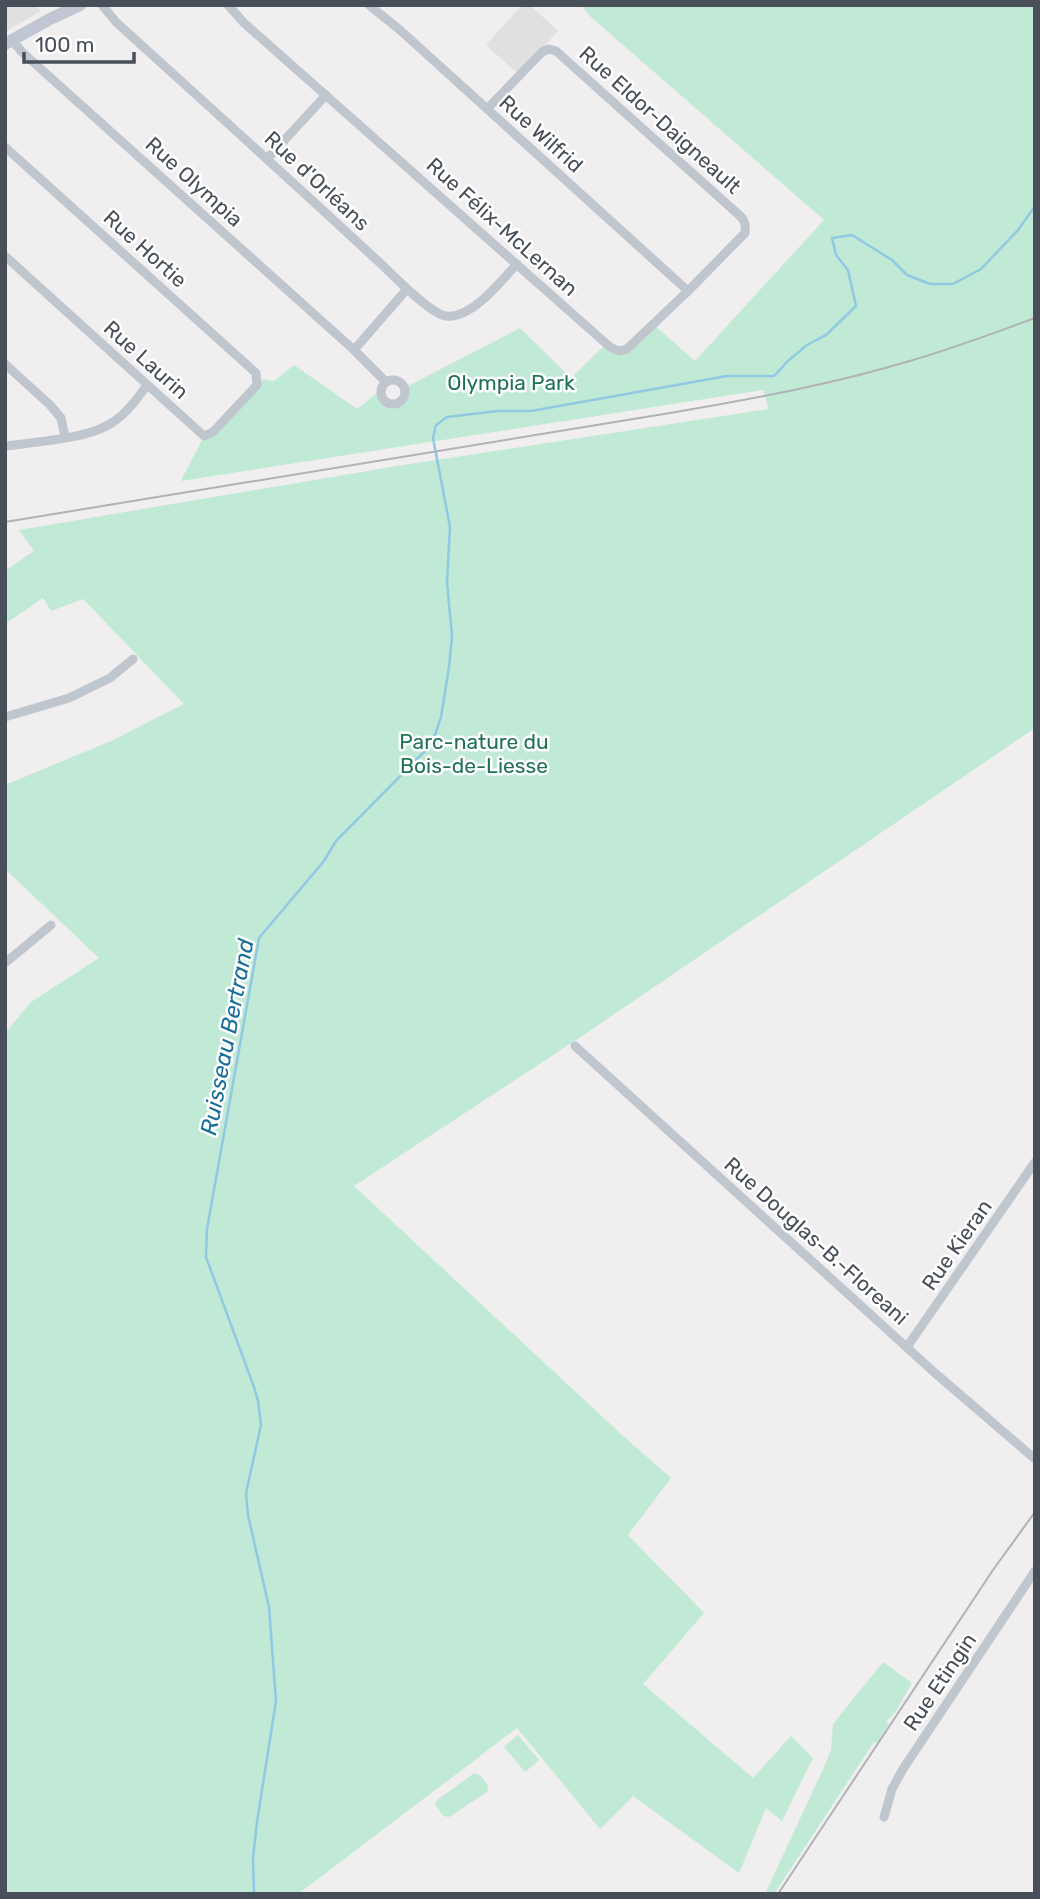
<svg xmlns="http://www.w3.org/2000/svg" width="1040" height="1899" font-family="Rubik,sans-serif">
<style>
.education{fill:#e1dfdf}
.green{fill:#c0ead5}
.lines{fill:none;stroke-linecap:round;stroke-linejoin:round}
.stream{stroke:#91c8e3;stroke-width:2.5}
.street{stroke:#c0c6ce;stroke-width:9}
.secondary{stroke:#c0c7d3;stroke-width:12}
.tram{stroke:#b0b2b7;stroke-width:2}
.labels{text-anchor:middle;stroke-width:5;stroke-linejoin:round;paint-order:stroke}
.street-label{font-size:21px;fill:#484f59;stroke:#fff}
.park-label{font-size:21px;fill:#1f7354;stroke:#fff}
.water-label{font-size:23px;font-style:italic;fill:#1a6f9a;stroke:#fff}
</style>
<rect width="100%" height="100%" fill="#f0eeee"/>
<path class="education" d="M5,5H35L41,11L5,32Z
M522,5H530L558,31L518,74L486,45Z"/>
<path class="green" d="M581,5H1035V728L588,1032L354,1186L622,1435L671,1478L628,1535L704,1613L643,1684L753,1778L791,1736L813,1758L782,1821L766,1808L739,1873L633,1796L600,1829L517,1728L298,1894H5V1033L31,1002L99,958L5,869V785L111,741L184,704L83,599L51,611L43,598L5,624V571L34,551L19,530L397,466L769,409L763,390L181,481L204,436L258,379L274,381L294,365L357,409L381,390C385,418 421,396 397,380L410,385L520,328L571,378L606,344L619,351L653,324L695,361L824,220L591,17Z
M883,1662L912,1683L896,1711L887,1721L888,1725L877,1743L874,1742L774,1894H765L825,1765L831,1750L833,1724Z
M518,1735L539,1760L525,1772L504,1747Z
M474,1773L480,1775L488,1786L487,1792L449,1817L443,1816L435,1804L436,1801Z"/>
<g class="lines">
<path class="stream" d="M254,1894L253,1858L257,1822L276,1701L269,1607L248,1515L246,1493L261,1425L258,1401L254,1387L206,1257L207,1229L259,938L324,861L336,841L426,750L435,735L441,717L449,667L452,636L447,582L450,527L433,438L436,425L447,417L498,411H531L727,376H774L788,361L807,345L826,335L856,306L848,270L836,255L832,238L852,235L892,260L907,275L930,284H953L981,269L1018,230L1035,206"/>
<path class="street" d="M102,5L116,22C204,102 293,182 380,263C393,275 430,314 446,316C472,319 501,281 517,264
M228,5L244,23L610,347L619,351L627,349L688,291L745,233C746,224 745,220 738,214L556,51L549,49L542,52L487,109
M369,5L400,30L688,291
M12,40L22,52L354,350L386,382
M5,147L256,373L257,385L213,432L204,436L5,256
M268,158L326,95
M354,350L407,289
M5,364L50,405L61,418L65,437
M381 392a12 12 0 1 1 24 0a12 12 0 1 1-24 0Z
M5,446C35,442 89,439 113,422C127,413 137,399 147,385
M5,717L69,698L110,678L133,659
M5,963L51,925
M575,1046L935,1373L1035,1459
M907,1347L1035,1162
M884,1817L892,1789L903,1769L1035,1571"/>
<path class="secondary" d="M5,44L50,19L80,5"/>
<path class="tram" d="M5,522L670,413C752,399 834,384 913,360C954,348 994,333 1035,318
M778,1894L993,1570L1035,1512"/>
</g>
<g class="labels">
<g class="street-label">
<text transform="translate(660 120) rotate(42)" y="7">Rue Eldor-Daigneault</text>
<text transform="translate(541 134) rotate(42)" y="7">Rue Wilfrid</text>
<text transform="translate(317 181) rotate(43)" y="7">Rue d'Orléans</text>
<text transform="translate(194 182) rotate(42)" y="7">Rue Olympia</text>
<text transform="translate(502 227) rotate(42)" y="7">Rue Félix-McLernan</text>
<text transform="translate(145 249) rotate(42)" y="7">Rue Hortie</text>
<text transform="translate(146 360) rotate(42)" y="7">Rue Laurin</text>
<text transform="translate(816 1241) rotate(42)" y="7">Rue Douglas-B.-Floreani</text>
<text transform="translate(957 1245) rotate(-55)" y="7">Rue Kieran</text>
<text transform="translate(940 1682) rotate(-56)" y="7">Rue Etingin</text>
</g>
<g class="park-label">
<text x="511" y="390">Olympia Park</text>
<text x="474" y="749">Parc-nature du<tspan x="474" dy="24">Bois-de-Liesse</tspan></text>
</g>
<g class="water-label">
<text transform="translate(227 1037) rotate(-79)" y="8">Ruisseau Bertrand</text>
</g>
</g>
<rect width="1040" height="1899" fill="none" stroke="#484f59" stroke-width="14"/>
<path d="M24 52v10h110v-10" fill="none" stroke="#484f59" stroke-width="3.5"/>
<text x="35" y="52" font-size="21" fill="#484f59" stroke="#ffffff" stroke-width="5" paint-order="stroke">100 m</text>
</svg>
